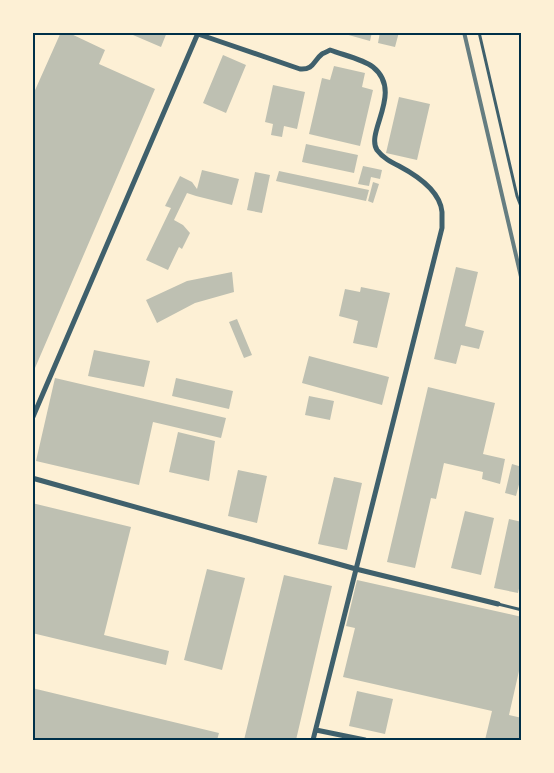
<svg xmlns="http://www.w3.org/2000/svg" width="554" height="773" font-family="'Fira Sans',sans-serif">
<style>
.building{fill:#bec0b2}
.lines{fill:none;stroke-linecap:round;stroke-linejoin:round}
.service{stroke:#3f606c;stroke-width:3}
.minor{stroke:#3f606c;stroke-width:5}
.rail{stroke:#657d81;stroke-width:4}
.neatline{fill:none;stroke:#003049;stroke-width:2}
</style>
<rect width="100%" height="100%" fill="#fdf0d5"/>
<path class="building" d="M61,32H67L105,50L99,64L155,89L32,375V97Z
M126,32H167L161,47Z
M346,32H372L370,41L345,34Z
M380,32H399L395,47L378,43Z
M223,55L246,65L226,113L203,103Z
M334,66L365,73L362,87L373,90L360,146L309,134L322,78L330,80Z
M273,85L305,92L297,129L284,126L282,137L271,135L273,124L265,122Z
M399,97L430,104L417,160L386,153Z
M306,144L358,155L354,173L302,162Z
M363,166L382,170L380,179L371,177L369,186L358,184Z
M202,170L239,179L232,205L196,196L187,193L174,220L183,225L190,233L182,249L179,247L168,270L146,260L171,208L165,206L180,176L192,182L197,189Z
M279,171L369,190L366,201L276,181Z
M255,172L270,175L262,213L247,210Z
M373,182L379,184L373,203L368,201Z
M456,267L478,272L465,326L484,331L479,349L461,345L456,364L434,359Z
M232,272L234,292L195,303L157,323L146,300L187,281Z
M361,287L390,293L377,348L353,343L358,321L339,316L345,289L360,292Z
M237,319L252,355L244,358L229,322Z
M94,350L150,361L144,387L88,376Z
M309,356L389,377L382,405L302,383Z
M55,378L226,418L221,438L153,422L139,485L36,461Z
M176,378L233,391L229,409L172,396Z
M428,387L495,403L483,454L505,459L500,484L482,479L483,472L444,463L436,499L431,498L415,568L387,562Z
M309,396L334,401L330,420L305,415Z
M178,432L215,441L209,481L169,472Z
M512,464L522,467V473L516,496L505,493Z
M238,470L267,476L257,523L228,516Z
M334,477L362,483L347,550L318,544Z
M32,503L131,527L104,635L169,651L166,665L32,633Z
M465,511L494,518L481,575L451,568Z
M509,519L522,522V575L518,593L494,588Z
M207,569L245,578L222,670L184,660Z
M284,575L332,586L296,740H244Z
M357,580L522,617V672L519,671L509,715L522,718V740H485L492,711L343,677L355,628L346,626Z
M32,688L219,733L217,740H32Z
M357,691L393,699L385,734L349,726Z"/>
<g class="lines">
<path class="service" d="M479,32L517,196L522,209
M498,604L522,610"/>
<path class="minor" d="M198,34L300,69C314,70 313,61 322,54C324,53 327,52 330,50C343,55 363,59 373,67C404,92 365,132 377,150C383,158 391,162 399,166C416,175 440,190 442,212C442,217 442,223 442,228L313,740
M32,419L198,33
M32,478L356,569L498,604
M316,730L365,740"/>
<path class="rail" d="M464,32L522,281"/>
</g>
<rect width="554" height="773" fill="none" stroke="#fdf0d5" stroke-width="68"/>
<rect x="34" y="34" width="486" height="705" class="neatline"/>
</svg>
